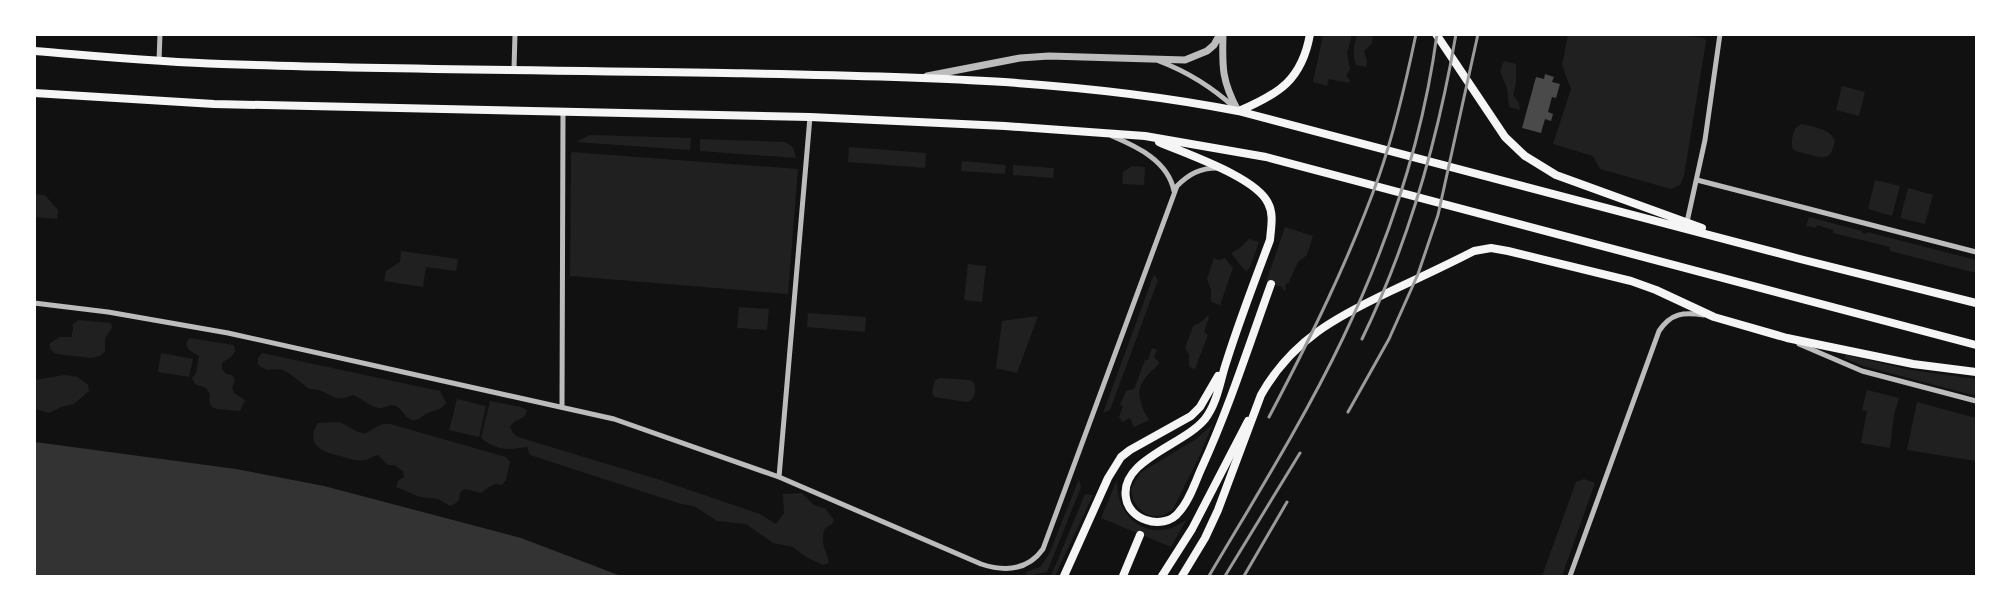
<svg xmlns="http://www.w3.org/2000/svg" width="2011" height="611" font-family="'PT Sans',sans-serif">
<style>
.green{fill:#202020}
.water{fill:#333}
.building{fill:#4a4a4a}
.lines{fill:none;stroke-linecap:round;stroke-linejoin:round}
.minor{stroke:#bcbcbc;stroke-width:5}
.tertiary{stroke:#bcbcbc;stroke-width:7}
.secondary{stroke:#f5f5f5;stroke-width:8}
.primary{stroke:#f5f5f5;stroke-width:8}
.rail{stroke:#9a9a9a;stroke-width:3}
</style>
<rect width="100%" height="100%" fill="#111"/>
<path class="green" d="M1323,35H1352L1347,53L1350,69L1346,76L1350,80L1349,83L1329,79L1327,86L1313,82Z
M1357,35H1373L1372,43L1364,51L1367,61L1366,67L1356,65C1352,54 1354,46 1357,35Z
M1680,35L1704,38L1706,41L1684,176L1680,185L1671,189L1600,169L1593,156L1553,144L1571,89L1562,65L1568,35Z
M1504,61L1516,64V83L1513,95L1519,103L1520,110L1509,107L1507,88L1500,71Z
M1842,86L1865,92L1859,116L1836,110Z
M1801,124C1814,127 1828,128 1835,140C1831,161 1825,159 1807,154C1803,153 1796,152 1793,149C1790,144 1793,134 1795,129Z
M590,135L691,138L690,150L576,142Z
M700,139L785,142L793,147L796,158L700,151Z
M849,147L926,153L925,168L848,162Z
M571,152L798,169L788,294L570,276Z
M962,161L1006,165L1005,174L961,171Z
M1013,165L1054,168L1053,178L1013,175Z
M1132,166L1145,167L1144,185L1122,184L1123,172Z
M1875,180L1900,186L1892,216L1868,209Z
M1908,188L1933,195L1925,224L1900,218Z
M35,194L45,195L58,210L57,219L35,217Z
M1809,217L1862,231V233L1866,234L1867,232L1976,260V273L1890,251V247L1833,233V230L1817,225L1816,228L1806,226Z
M1285,227L1313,236L1307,255L1298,262L1289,282L1285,285L1286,289L1284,291L1282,287L1266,282Z
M1249,239L1259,242L1250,267L1246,272L1231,253L1240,248Z
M401,251L458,259L456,271L426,267L423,287L384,281L386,271L400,262Z
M1214,258L1219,260L1225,258L1233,268L1220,305L1211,302V290L1207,279Z
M968,264L986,266L982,302L964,300Z
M1154,274L1158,280L1110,410L1103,413Z
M739,307L769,309L767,330L737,328Z
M808,313L866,317L865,332L807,327Z
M1208,315L1209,317L1204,332L1208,335L1195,369L1189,367V355L1185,348L1193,326L1201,322Z
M1038,316L1017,373L996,368L1002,321Z
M78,320L111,323L112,328L105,338V351L100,356L91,358L56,354L51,350L49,344L59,337H71L73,331V324Z
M189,338L234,345L235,351L232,356L222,363V369L226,374L232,375L235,381L232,387L234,393L245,400L240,411L216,409L211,406L209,400L210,394L206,388L195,384L192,378L196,373L199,356L189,350L186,344Z
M1152,348L1157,350L1154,357L1159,362L1158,365C1136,384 1134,394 1149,420L1134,427L1130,418L1122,422L1119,417L1123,406L1120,405L1126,391L1134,389L1145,360H1148Z
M161,353L193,359L189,377L158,372Z
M262,353L440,391L446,403C438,413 436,408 426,414C421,416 417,423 410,419C404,416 402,409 396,406C388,403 385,409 378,408C371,407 361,398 353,395C333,403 335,395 318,390C311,388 314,391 308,388C300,383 294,375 285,371C274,366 269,375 258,364V358Z
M1846,355L1911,370L1976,379V396L1863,366L1844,358Z
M65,375L78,377L88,385L89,391L74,404L61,407L49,413L35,409V380Z
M940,378L970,380L974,383C976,391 976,399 967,402L934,397L932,392L935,380Z
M1867,390L1899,398L1894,415L1890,448L1861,443L1867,411L1862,410Z
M457,399L486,406L479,437L449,430Z
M490,401L521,407L527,410L525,416L514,422L510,427L513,433L518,437L660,480L760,514L776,524L784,513L783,494L802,493L814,505L826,509L834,520L831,525L825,528C819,545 827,549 829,563L823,565L806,557L793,547L773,543L746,524L717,521L694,506L681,504L530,455L527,447C509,450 497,451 481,438Z
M1917,402L1976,418V461L1907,450Z
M339,422C346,424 355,432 362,433C372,434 376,422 390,424L506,457L510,462L506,480L502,485L495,484C475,494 490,495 465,489L460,492C460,500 458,503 450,506L438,499L420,497L396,487L398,481L404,477L403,471L394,465H388L378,455C373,456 369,459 365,460C357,462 348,458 341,456C323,453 304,444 318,423Z
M1213,424L1198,459L1173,509C1155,525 1133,512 1131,489L1140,473L1196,439Z
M1079,479L1081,487L1047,572L1027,576L1026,572L1040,567L1049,554Z
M1584,479L1595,483L1562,576H1542L1576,482Z
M1117,480C1116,521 1153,546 1187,519L1171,547L1101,518Z
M1085,494L1093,495L1055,576H1051Z"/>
<path class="water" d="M35,442L236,469L324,486L521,538L621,576H35Z"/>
<path class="building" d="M1545,74L1554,77L1552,82L1560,84L1556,98L1552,97L1548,112L1553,114L1551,121L1545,119L1541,133L1522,128L1536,77L1544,79Z"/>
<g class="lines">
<path class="minor" d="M159,61L160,34
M1159,61C1188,72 1212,87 1235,108
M514,69L515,34
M1112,136C1138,147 1168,161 1174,191
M1697,180L1976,252
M1687,222L1705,140L1720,34
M34,303L108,312L228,333L614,419L779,477L981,564C1005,572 1028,570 1043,549L1177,186C1189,174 1200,168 1217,168
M1799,344L1862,371L1976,401
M562,406L563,113
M779,477L810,117
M1570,576L1659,331C1671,313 1683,312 1704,315"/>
<path class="tertiary" d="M1223,34C1222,68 1222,81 1238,111
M927,76L1020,58L1049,56L1185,60L1207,51L1214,45L1220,34"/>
<path class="secondary" d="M1162,576L1192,529L1248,421"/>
<path class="primary" d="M1436,34L1505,137L1525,156L1556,175L1702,228
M34,51C97,56 159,62 222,64C390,70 558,70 725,73C896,76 1070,78 1238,111L1800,259L1976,303
M34,93L214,104L810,117L1005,126L1145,136L1266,157L1976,345
M1239,111C1279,94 1302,80 1310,34
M1159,142C1186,154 1256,177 1268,203C1274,214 1271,227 1270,240C1255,280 1240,319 1227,360C1220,380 1218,402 1205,419C1184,445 1119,460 1126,498C1127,508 1136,517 1146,520C1157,524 1172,522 1179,512C1190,500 1195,482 1202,467C1229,408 1249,345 1271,284
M1064,576L1108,478L1121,457L1130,450L1191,416L1200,407L1218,376
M1123,576L1140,535
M1182,576L1205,538L1218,510L1261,395C1292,340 1336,317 1391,291C1419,278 1447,265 1474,251L1491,248L1508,251L1631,281L1656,290L1714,317L1787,338L1913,364L1976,372"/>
<path class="rail" d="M1362,339C1408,244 1438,139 1456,34
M1348,412L1389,339L1418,274L1438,215L1478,34
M1269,417C1310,339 1349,260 1379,176C1395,130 1406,82 1416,34
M1209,576C1255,498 1304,420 1343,338C1388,243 1423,139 1437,34
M1225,576L1300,453
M1244,576L1287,502"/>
</g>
<rect width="2011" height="611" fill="none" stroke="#ffffff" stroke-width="72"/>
</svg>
